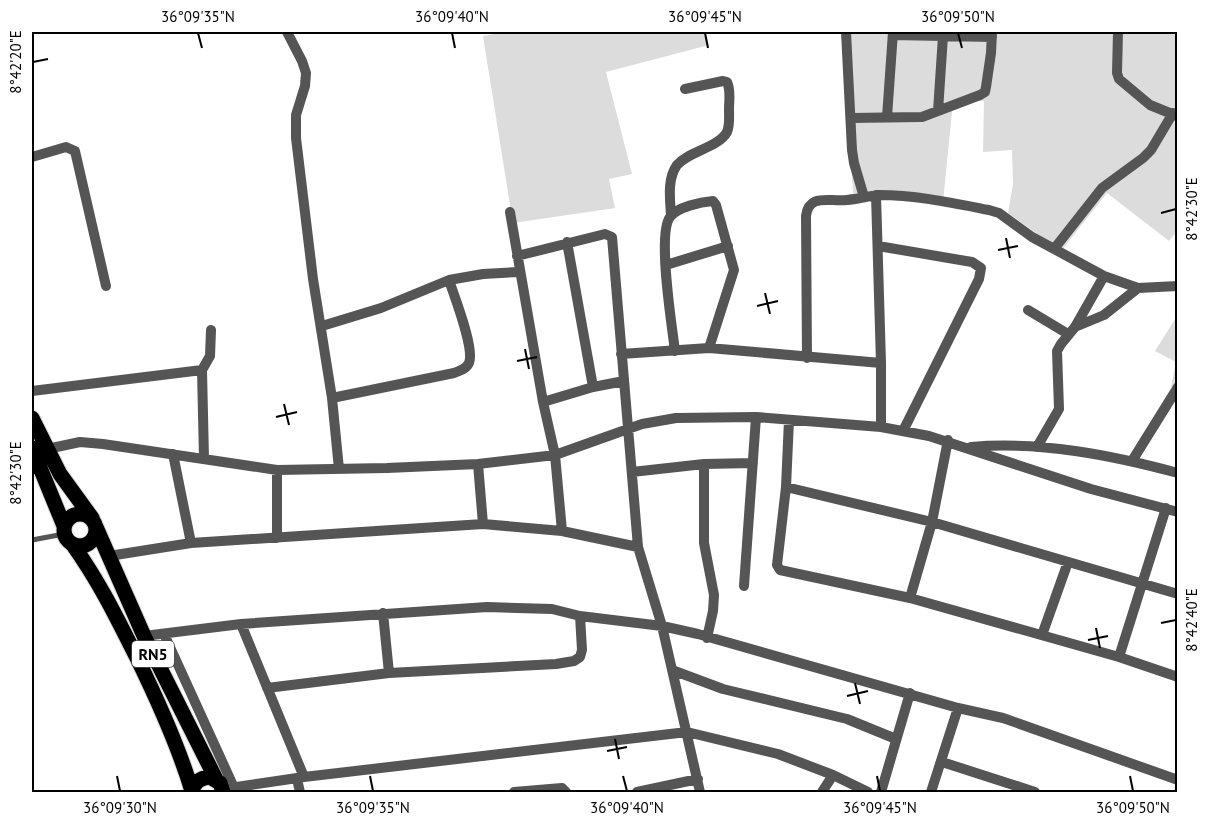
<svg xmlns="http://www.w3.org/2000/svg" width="1209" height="824" font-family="'PT Sans',sans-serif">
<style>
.green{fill:#dcdcdc}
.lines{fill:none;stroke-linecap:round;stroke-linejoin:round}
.primary-casing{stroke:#dbdbdb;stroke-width:17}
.service{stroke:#555;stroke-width:5}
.minor{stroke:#555;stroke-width:10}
.primary{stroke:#000;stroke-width:15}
.ticks{fill:none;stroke:#000;stroke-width:2}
.labels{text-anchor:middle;stroke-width:6;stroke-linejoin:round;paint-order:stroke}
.shield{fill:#fff;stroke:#4c4c4c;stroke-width:1.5}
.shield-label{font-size:16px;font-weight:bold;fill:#000}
.neatline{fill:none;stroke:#000;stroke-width:2}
.ticks-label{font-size:15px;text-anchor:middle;fill:#000}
</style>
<rect width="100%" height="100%" fill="#fff"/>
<path class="green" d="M506,32H706L709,45L606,72L632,174L609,179L615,208L507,224L510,205L483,36Z
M843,32H1177V231L1169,241L1107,193L1061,251L1008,213L1013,184L1012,150L983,152L984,101L953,102L943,202L853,193Z
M1177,316V388L1171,387L1176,362L1155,351Z"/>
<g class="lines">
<defs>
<path id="primary" d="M32,418L60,474L92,518
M32,448L64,526
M64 530a16 16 0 1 1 32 0a16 16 0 1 1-32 0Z
M96,527L144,636L216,779
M73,545C100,583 117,618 138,660C159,703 178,745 192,791
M192,792C194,782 200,778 210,777L220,783L223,792"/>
</defs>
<use href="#primary" class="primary-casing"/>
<path class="service" d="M32,540L64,534"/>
<path class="minor" d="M287,32L302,61L306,73L305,86L296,115V138L313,279L332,398L339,469
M846,32L852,150L854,163L864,197
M1118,32L1117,73L1119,79L1150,105L1177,116
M893,35L992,37
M938,111L943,36
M887,117L893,32
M851,118L922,117L980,95L985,92L986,87L991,53L992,32
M32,157L66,147L75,151L106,286
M876,195L881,363V427
M510,212L543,402L555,455L562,531
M671,215C670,199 667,179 677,165C689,151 718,148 727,132C730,125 729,116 729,109C729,100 731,90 727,82L723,81L685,89
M567,242L593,387
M878,246L972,262L981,268L979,279L903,431
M1054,249L1102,188L1143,158L1151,150L1173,113
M517,256L605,234L612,237L638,547L662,626L700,792
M666,265L728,246
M1028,310L1068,334
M322,326L381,308L449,280L483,274L519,272
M1075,327L1104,315L1138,288
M675,351C672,326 657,234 670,217C677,207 701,202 713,201L716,205L734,270L709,348
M621,354L709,348L881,363
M807,358L806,216C809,193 829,202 847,200C858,199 868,196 879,195C916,195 953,203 989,210L999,213L1032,237L1104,276L1138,288L1178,286
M202,370L210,356L211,330
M32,391L202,370L204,459
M332,398L454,373C460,371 466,369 469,363C475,348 454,296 449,280
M543,402L593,387L624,381
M789,420L786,487L777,565L780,570L910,598L1119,657L1178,677
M971,447C1040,441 1111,455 1178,473
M1037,447L1059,409L1057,351L1061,344L1075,327L1104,276
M47,449L80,442L103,444L277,470L387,468L478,464L555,455L642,424L676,418L756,417L881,427L929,436L1091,489L1178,512
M173,454L191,543
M1132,461L1178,387
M478,464L483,524
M704,464V543L714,595L713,611L707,638
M632,472L704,464L753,463
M786,487L932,522L1178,594
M277,538V470
M109,556L191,543L483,524L562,531L638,547
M744,586L756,417
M910,598L932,522L948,440
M383,613L389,673
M241,624L304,777
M164,634L236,792
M1042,635L1068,562
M144,636L241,624L487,607L552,609L580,616L662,626L698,634L958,708L1003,718L1178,780
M1119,657L1166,508
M672,670L723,689L847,719L896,739
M267,688L389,673L556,664L574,661L580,657L582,650L580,616
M942,762L1035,792
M297,779L300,792
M223,789L304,777L687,732L778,754L833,775L868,792
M514,792L562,788L566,792
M637,792L698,779
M822,792L833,775
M881,792L910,693
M931,792L958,708"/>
<use href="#primary" class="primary"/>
</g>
<path class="ticks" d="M198,33L202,48M452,33L455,48M705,33L708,48M958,33L962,48M33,62L48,59M1161,213L1176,209M1006,238L1010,258M998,250L1018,246M765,293L770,314M757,306L778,301M525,349L529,369M517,361L537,357M284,404L289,425M276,417L297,412M33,473L48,470M1161,623L1176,620M1096,628L1100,648M1088,640L1108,636M855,683L860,704M847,696L868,691M615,739L619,759M607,751L627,747M117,776L120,791M370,776L373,791M623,776L627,791M877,776L880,791M1130,776L1133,791"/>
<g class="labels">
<rect class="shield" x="132" y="641" width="42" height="26" rx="4.5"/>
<g class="shield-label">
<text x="153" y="660">RN5</text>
</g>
</g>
<rect width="1209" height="824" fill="none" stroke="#ffffff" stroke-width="66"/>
<rect x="33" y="33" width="1143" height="758" class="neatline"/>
<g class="ticks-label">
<text x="198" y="22">36°09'35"N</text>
<text x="452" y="22">36°09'40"N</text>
<text x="705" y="22">36°09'45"N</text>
<text x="958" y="22">36°09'50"N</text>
<text transform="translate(16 62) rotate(-90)" y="5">8°42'20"E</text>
<text transform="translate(1192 209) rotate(-90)" y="5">8°42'30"E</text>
<text transform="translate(16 473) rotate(-90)" y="5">8°42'30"E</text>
<text transform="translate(1192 620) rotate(-90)" y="5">8°42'40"E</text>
<text x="120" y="813">36°09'30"N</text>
<text x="373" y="813">36°09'35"N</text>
<text x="627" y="813">36°09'40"N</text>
<text x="880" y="813">36°09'45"N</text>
<text x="1133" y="813">36°09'50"N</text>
</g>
</svg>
